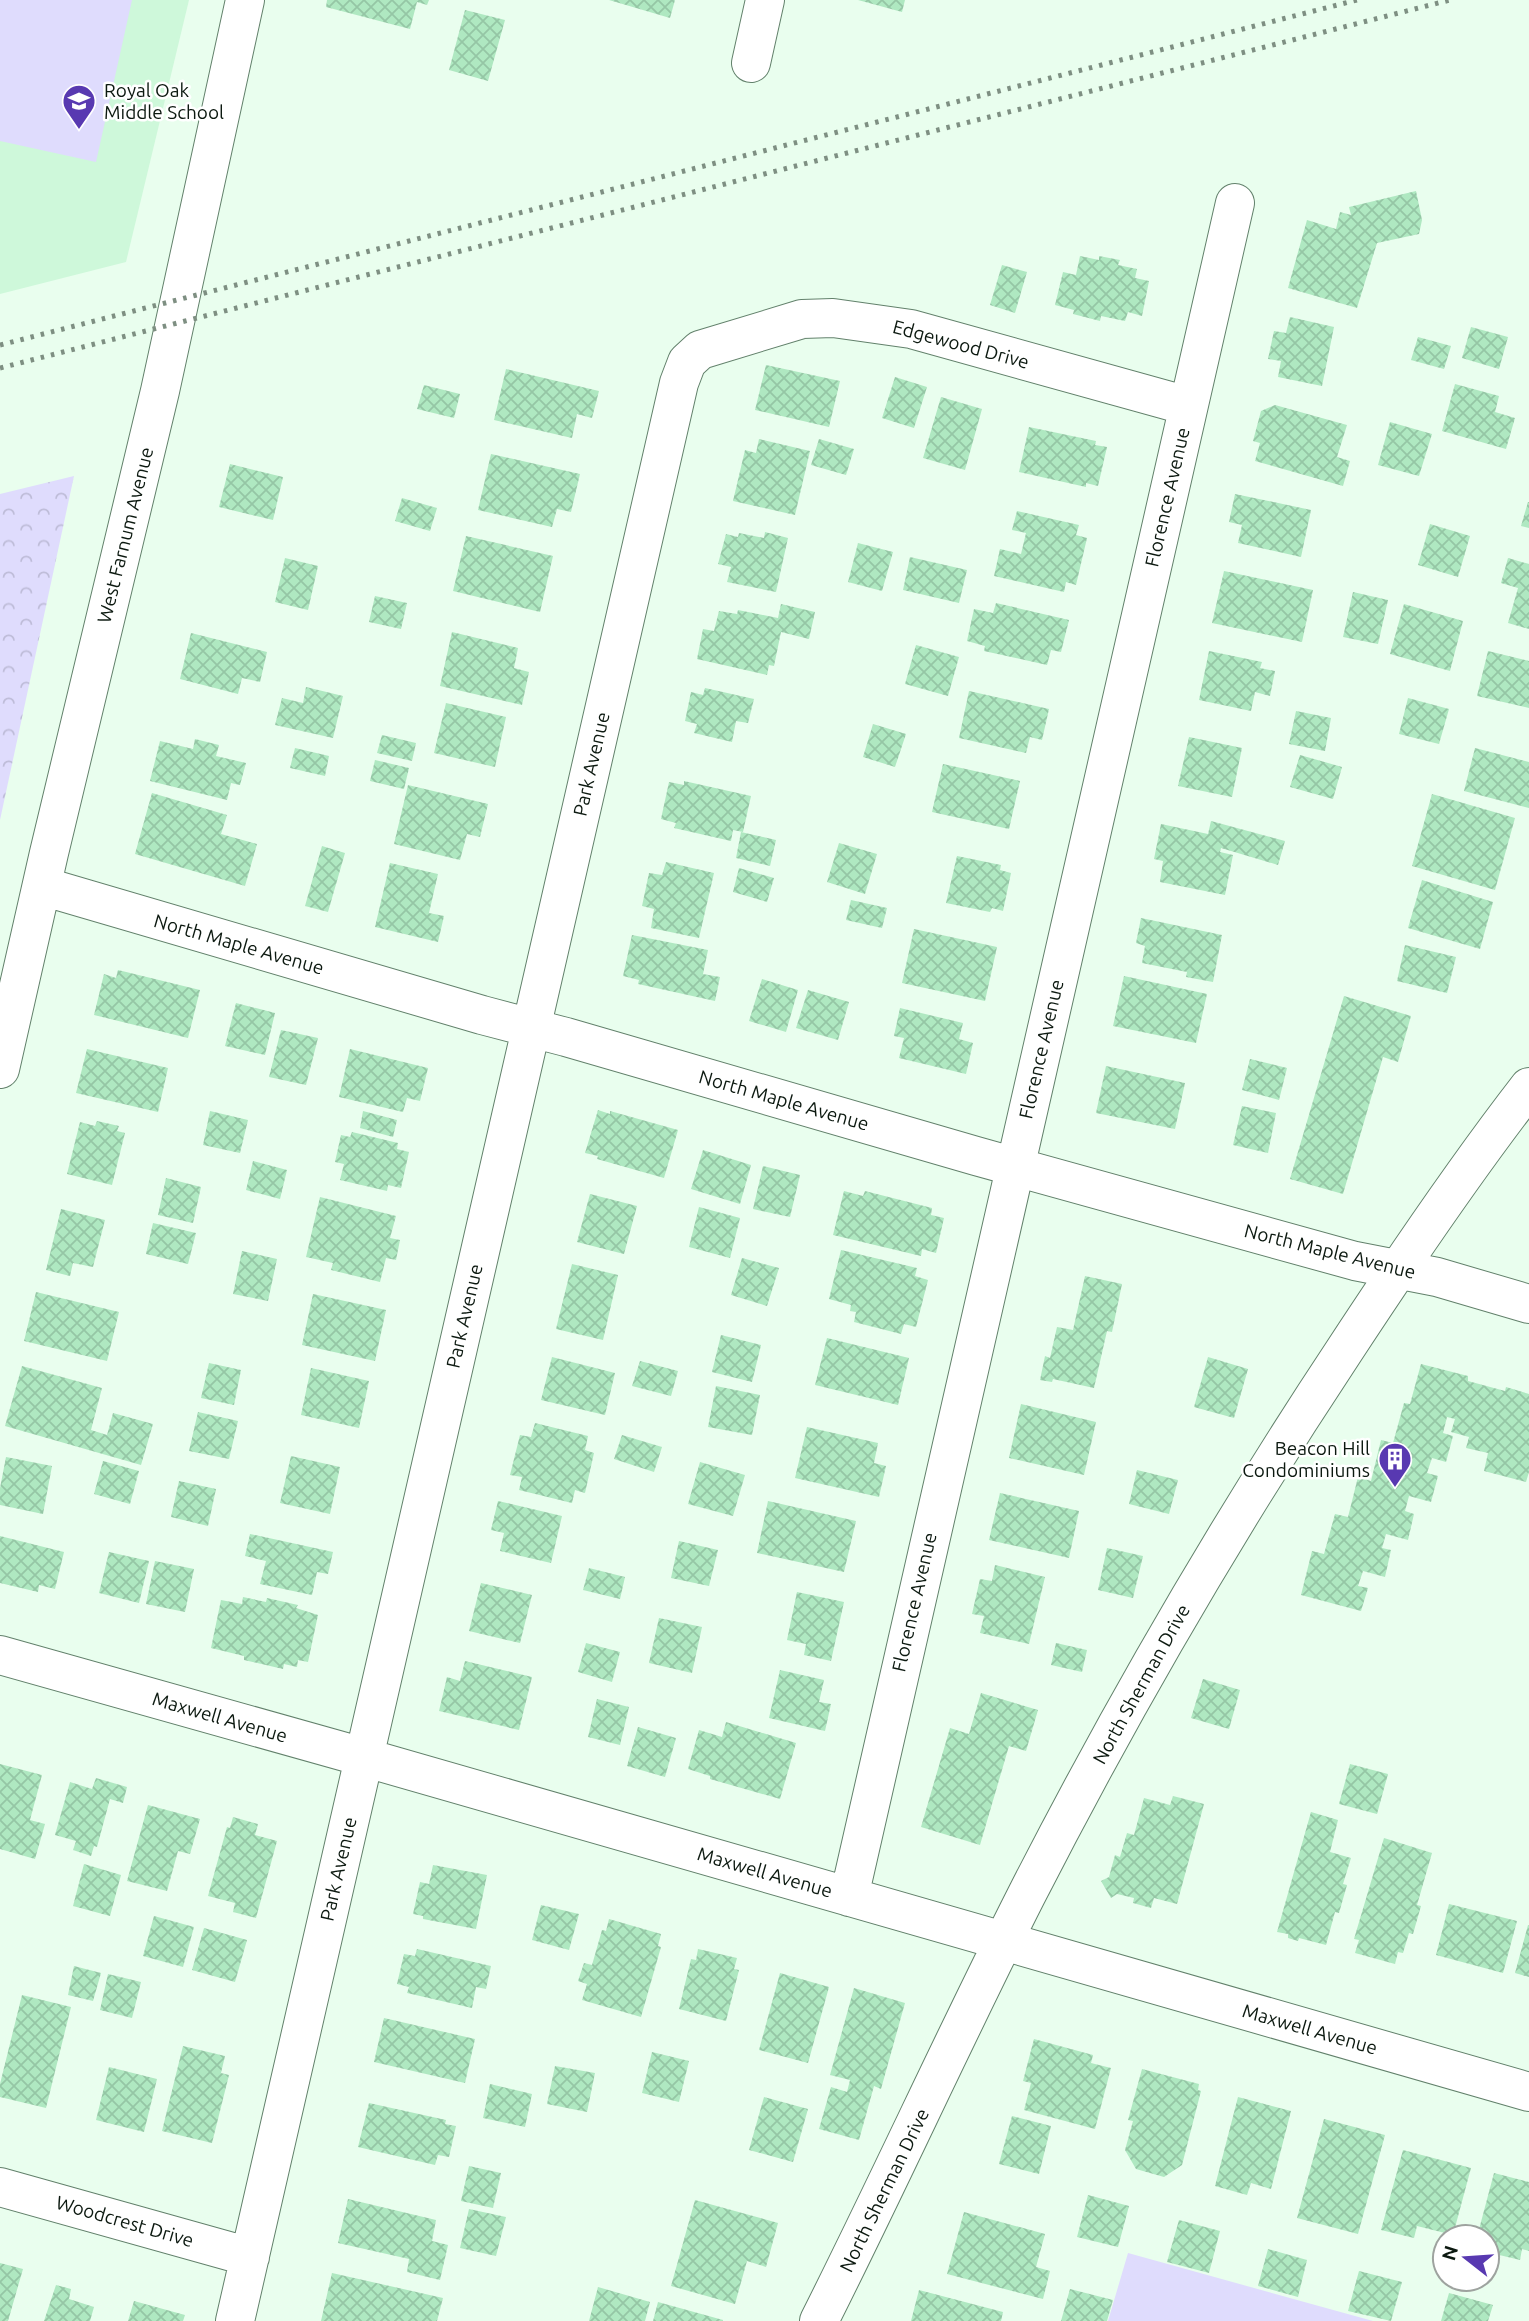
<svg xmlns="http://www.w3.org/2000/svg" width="1529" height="2321" font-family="Ubuntu,sans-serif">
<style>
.built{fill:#cef8da}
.grass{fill:#dfdcfd}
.forest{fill:url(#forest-crowns)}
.building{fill:url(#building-cross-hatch)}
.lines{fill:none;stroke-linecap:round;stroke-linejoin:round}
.street-casing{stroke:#62816b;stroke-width:40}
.street{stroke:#fff;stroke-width:38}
.rail{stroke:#7e8f82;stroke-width:5;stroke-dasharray:3.5 7;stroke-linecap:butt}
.labels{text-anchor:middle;stroke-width:5;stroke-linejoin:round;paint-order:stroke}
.poi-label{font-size:19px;fill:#0c1910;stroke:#fff;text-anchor:start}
.street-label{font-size:19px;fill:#0c1910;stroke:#fff}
</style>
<defs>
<pattern id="forest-crowns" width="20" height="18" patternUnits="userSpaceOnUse" patternTransform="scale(1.75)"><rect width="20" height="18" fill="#dfdcfd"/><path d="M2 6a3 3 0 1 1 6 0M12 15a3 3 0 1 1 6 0" fill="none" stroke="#bebcd8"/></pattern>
<pattern id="building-cross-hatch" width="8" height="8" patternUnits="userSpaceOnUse" patternTransform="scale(1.75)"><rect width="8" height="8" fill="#afe8c1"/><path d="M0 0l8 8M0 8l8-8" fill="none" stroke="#95c6a5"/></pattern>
</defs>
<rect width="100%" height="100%" fill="#e9feee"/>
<path class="built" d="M0,0H189L126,262L0,294Z"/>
<path class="grass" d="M0,0H132L96,162L0,141Z
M1128,2253L1373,2321H1108Z"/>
<path class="forest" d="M74,476L0,820V494Z"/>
<path class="building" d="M327,0H429L427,5L417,2L410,29L326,7Z
M609,0H675L670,18Z
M858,0H905L902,12Z
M465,10L505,20L488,81L449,70Z
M1416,191L1422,220L1419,234L1377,243L1357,308L1288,288L1307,220L1336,229L1340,212L1351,215L1349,207Z
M1080,256L1099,260V256L1120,260L1118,265L1137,269L1135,278L1149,281L1142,316L1128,312L1125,321L1101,316L1100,321L1073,314L1074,310L1055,305L1063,272L1076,275Z
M1002,265L1027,272L1015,313L990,305Z
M1290,317L1334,327L1322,386L1278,377L1281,361L1268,359L1274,331L1286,333Z
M1471,327L1508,337L1499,369L1462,358Z
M1418,337L1451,346L1444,369L1411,360Z
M766,365L840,381L829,427L755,410Z
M506,369L599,391L592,418L577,414L572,438L494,420Z
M895,377L927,387L914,428L882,418Z
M1455,384L1499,396L1495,412L1515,418L1506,449L1442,431Z
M424,385L460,394L454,418L417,409Z
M941,397L982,409L965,470L923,458Z
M1275,405L1347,425L1337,457L1350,461L1343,486L1255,461L1260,443L1253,441L1261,411Z
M1390,422L1432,434L1419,476L1378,465Z
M1029,427L1096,441L1095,445L1107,447L1098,486L1086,483V487L1019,472Z
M759,439L810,451L795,515L733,501L745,450L756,453Z
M819,439L854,449L846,475L811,465Z
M491,454L580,474L571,512L557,509L552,527L478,510Z
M230,464L283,477L273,520L219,507Z
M1235,494L1311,510L1301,557L1238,543L1242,525L1229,522Z
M402,498L437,508L430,531L395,521Z
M1528,502H1529V528L1521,526Z
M1017,511L1079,525L1076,535L1087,538L1076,585L1066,582L1064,592L994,576L1000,549L1021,554L1026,533L1012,530Z
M1430,524L1470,536L1458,577L1418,565Z
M765,532L788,538L776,592L727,582L731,567L718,564L726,534L738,537L739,533L764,538Z
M466,536L553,556L540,612L453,591Z
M858,543L893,552L882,591L848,582Z
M910,557L967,570L959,603L903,590Z
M285,558L318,566L308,610L275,602Z
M1508,558L1529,564V629L1508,623L1518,588L1501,583Z
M1224,571L1313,590L1302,642L1212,623Z
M1353,592L1388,600L1378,644L1343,637Z
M375,596L407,603L401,629L369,622Z
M996,603L1069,620L1061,652L1051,650L1047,665L984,651L985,646L967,641L974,609L993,613Z
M781,604L815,612L809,639L781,632L774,666L769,665L767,675L697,659L703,629L714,631L719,611L737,614L738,610L778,618Z
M1404,604L1463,621L1450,671L1390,654Z
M452,632L518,648L514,668L529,672L522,705L440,686Z
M191,633L267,652L260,682L242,678L238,694L180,679Z
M916,645L959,657L948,696L905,684Z
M1209,651L1262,662L1260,668L1275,671L1270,696L1255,692L1251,711L1199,700Z
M1488,651L1529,661V708L1477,696Z
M306,687L343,696L333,738L275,725L282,698L303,703Z
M705,688L754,699L748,723L736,721L732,742L694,733L697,724L685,721L691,692L703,695Z
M969,691L1049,709L1042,740L1030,737L1026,753L959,738Z
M1408,698L1449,709L1439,744L1399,734Z
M446,703L506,717L495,767L434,753Z
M1296,711L1331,718L1325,751L1289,744Z
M873,724L906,734L895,767L863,757Z
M382,735L416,743L412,761L377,753Z
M1189,737L1242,748L1232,797L1178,786Z
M195,739L219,745L216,756L246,763L240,785L231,783L227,800L150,781L160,741L193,749Z
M295,748L329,756L325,776L290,768Z
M1475,748L1529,762V808L1464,791Z
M1300,755L1342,767L1333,799L1290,787Z
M375,760L409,768L404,789L370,781Z
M943,764L1020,781L1009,829L932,812Z
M684,781L751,796L743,832L733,830L731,841L674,828L676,823L661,819L669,782L684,785Z
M408,785L488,804L480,837L467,834L460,860L394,844Z
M152,793L227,815L221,834L257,844L245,886L135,854Z
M1432,794L1515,818L1495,890L1412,866Z
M1211,821L1285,841L1278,865L1221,848L1220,852L1233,855L1225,895L1160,882L1163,861L1154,859L1161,824L1208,834Z
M741,832L776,840L770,866L736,858Z
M839,843L877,854L865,894L827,882Z
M322,846L345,853L328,912L305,906Z
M957,856L1001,865L1000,870L1011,873L1003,911L992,908L990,912L946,903Z
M666,862L714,873L699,938L651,928L654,909L642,906L649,873L662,875Z
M390,863L438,874L429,913L444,916L438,942L375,927Z
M739,868L774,878L767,902L733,892Z
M1422,880L1493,902L1480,949L1408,928Z
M851,900L887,908L882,928L846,920Z
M1141,918L1222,935L1213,982L1186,977L1187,972L1142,963L1145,946L1136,943Z
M914,929L997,947L985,1001L902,983Z
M632,935L708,950L703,974L720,977L715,1001L638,984L639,980L623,976Z
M1405,945L1456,957L1447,993L1397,981Z
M118,970L200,990L188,1038L94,1015L104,974L116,978Z
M1124,976L1207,994L1196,1043L1113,1026Z
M762,979L798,990L786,1032L749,1021Z
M808,990L849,1002L838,1040L796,1028Z
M1344,996L1411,1016L1398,1062L1383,1057L1343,1194L1290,1179Z
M236,1003L275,1013L265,1055L225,1046Z
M900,1008L963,1023L959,1039L973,1043L966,1074L899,1058L904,1038L894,1036Z
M281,1030L318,1038L306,1085L269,1077Z
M87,1049L168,1068L158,1112L76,1093Z
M350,1049L428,1068L420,1101L407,1098L403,1112L339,1097Z
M1250,1059L1287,1068L1279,1100L1242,1090Z
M1106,1066L1185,1083L1175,1129L1096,1113Z
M1242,1106L1276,1113L1268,1153L1233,1145Z
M598,1110L610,1114V1111L678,1130L664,1178L597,1159L598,1156L585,1153Z
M210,1111L248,1120L240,1153L203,1145Z
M363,1111L397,1120L393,1137L360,1128Z
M97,1121L119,1126L117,1131L125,1133L112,1185L67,1174L80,1122L95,1126Z
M352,1132L398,1143L397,1149L409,1152L401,1188L388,1185L387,1191L340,1180L344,1164L335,1162L341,1135L350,1137Z
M703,1150L751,1165L740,1204L691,1189Z
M253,1161L287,1170L280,1199L246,1190Z
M763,1166L800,1175L790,1217L753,1209Z
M166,1178L201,1187L193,1223L158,1215Z
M844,1191L863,1196L865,1191L932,1208L931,1215L944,1218L936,1253L922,1249L921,1256L833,1235Z
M590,1194L637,1206L624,1254L577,1242Z
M320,1197L396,1216L390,1238L400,1240L396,1260L386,1258L380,1282L331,1270L333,1263L306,1257Z
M699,1207L740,1218L730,1258L689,1247Z
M61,1209L105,1220L93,1267L73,1263L70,1276L46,1270Z
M153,1223L196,1233L188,1264L146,1254Z
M841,1250L917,1268L915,1276L928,1280L916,1327L904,1324L901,1334L854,1322L856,1312L850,1311L851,1305L829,1299Z
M242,1251L277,1259L268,1301L233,1294Z
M742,1258L779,1268L767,1306L731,1295Z
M572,1264L618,1275L603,1340L556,1329Z
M1085,1276L1122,1284L1112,1332L1107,1331L1094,1388L1053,1379L1052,1382L1040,1380L1045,1356L1050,1358L1057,1327L1073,1330Z
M36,1292L119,1312L107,1361L24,1341Z
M313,1294L386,1310L375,1361L302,1345Z
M721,1335L761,1345L752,1382L712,1372Z
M827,1338L909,1358L898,1405L815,1385Z
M552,1357L615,1373L605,1415L541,1400Z
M1208,1357L1248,1369L1234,1418L1194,1407Z
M640,1361L678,1371L671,1396L632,1386Z
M209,1363L241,1370L234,1405L201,1398Z
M1421,1364L1468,1376V1381L1505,1391L1506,1387L1529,1394V1472L1526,1482L1484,1471L1488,1453L1466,1448L1469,1437L1451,1432L1455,1419L1447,1417L1443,1433L1453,1436L1446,1462L1432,1458L1427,1473L1438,1476L1431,1502L1409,1496L1405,1511L1414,1514L1408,1540L1386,1534L1382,1548L1391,1550L1385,1577L1363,1571L1358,1586L1368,1588L1361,1611L1301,1595L1312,1551L1324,1554L1335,1514L1348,1517L1358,1477L1371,1481L1381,1440L1393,1443L1404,1403L1410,1404Z
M22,1366L102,1388L91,1430L107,1435L113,1413L153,1424L141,1465L5,1426Z
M311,1368L369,1381L359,1428L301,1415Z
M716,1386L760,1395L752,1435L708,1427Z
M1021,1404L1096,1422L1084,1475L1009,1458Z
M198,1412L238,1421L229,1459L189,1451Z
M535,1423L588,1436L585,1450L594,1453L585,1493L575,1490L572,1503L519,1490L522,1477L510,1475L520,1435L531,1437Z
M807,1427L878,1443L874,1463L886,1466L879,1497L795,1478Z
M622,1435L662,1447L654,1472L614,1459Z
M291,1456L340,1467L330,1514L280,1503Z
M6,1457L52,1466L43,1514L0,1505V1488Z
M103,1461L139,1471L130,1504L94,1494Z
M700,1462L745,1475L733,1516L688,1504Z
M1137,1470L1178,1480L1169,1514L1129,1504Z
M179,1481L216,1489L208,1526L171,1517Z
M1000,1493L1079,1511L1069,1558L989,1540Z
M498,1501L562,1516L551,1563L500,1551L504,1533L491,1530Z
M768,1501L856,1521L844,1572L757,1553Z
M250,1534L333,1552L328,1574L317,1572L312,1595L260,1584L266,1561L245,1556Z
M0,1536L64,1552L55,1589L39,1585L38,1592L0,1583Z
M679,1541L718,1550L709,1586L671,1578Z
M1107,1548L1143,1556L1133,1598L1098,1590Z
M109,1552L149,1561L139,1603L99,1593Z
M155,1561L194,1569L185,1612L146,1604Z
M995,1565L1045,1577L1029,1644L980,1633L984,1616L972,1614L980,1579L992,1581Z
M589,1568L625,1577L620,1599L583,1590Z
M481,1583L532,1595L520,1643L469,1631Z
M797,1592L844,1602L831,1661L804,1655L806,1644L787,1640Z
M243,1597L266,1602L267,1598L298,1605L296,1608L318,1615L308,1662L298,1660L297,1667L284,1664L283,1669L244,1660V1656L211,1648L221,1600L242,1604Z
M659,1618L702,1627L692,1673L649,1663Z
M586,1643L620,1652L612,1682L578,1672Z
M1056,1643L1087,1650L1082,1672L1051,1665Z
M465,1661L532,1677L519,1730L439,1711L447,1677L460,1681Z
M780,1670L824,1680L819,1702L831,1704L825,1731L769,1718Z
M1203,1679L1240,1690L1229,1729L1191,1718Z
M981,1693L1038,1710L1026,1751L1009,1746L980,1845L921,1827L950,1728L969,1734Z
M597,1699L629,1707L620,1745L588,1737Z
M726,1722L796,1743L780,1799L710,1779V1776L688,1769L699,1730L722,1737Z
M638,1727L676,1738L665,1777L627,1766Z
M0,1764L42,1775L30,1820L45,1824L35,1859L0,1849Z
M1350,1764L1388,1774L1377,1814L1339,1804Z
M96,1778L127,1787L123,1803L110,1799L97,1847L94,1846L91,1856L73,1850L76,1841L55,1835L70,1782L92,1789Z
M1173,1796L1204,1804L1177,1904L1154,1898L1151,1908L1133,1903L1134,1898L1117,1894L1111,1898L1101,1881L1109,1877L1115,1855L1120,1857L1127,1833L1134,1835L1144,1798L1170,1805Z
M148,1805L200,1819L190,1854L178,1851L167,1891L127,1881Z
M1311,1812L1338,1820L1330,1852L1351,1858L1343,1884L1347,1885L1339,1913L1335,1912L1326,1945L1299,1938L1298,1941L1288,1938V1934L1277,1932Z
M233,1817L258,1824L255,1835L277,1841L256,1918L233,1912L235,1903L208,1896L227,1827L230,1828Z
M1384,1838L1432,1853L1417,1905L1421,1906L1413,1934L1409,1933L1403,1953L1398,1952L1395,1964L1355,1953L1359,1940L1354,1939Z
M84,1864L121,1875L110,1916L73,1906Z
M433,1865L487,1875L476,1929L423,1919V1916L413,1914L420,1882L429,1884Z
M1449,1904L1517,1921L1503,1973L1436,1955Z
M541,1905L579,1914L569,1950L532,1940Z
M154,1916L194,1927L183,1967L143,1956Z
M609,1919L661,1934L658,1946L661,1947L641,2017L582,2000L587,1984L578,1981L584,1963L592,1965L602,1930L606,1931Z
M1528,1925H1529V1977L1515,1973Z
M204,1928L247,1940L235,1982L192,1970Z
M417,1949L491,1966L486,1989L476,1987L472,2008L407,1993L409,1987L397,1984L404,1954L415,1956Z
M698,1949L737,1958L734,1969L739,1970L726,2021L679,2009L691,1959L696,1960Z
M74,1966L101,1973L93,2001L68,1995Z
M780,1973L829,1987L808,2063L759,2050Z
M108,1974L141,1982L132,2018L100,2010Z
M854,1988L905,2003L881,2089L874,2086L859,2140L819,2129L831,2087L847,2092L850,2080L830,2075Z
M22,1995L71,2007L46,2108L0,2097V2084Z
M384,2018L475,2039L465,2083L374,2062Z
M1034,2039L1093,2055L1091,2063L1111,2068L1095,2129L1024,2110L1031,2083L1023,2081Z
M183,2046L225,2056L221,2073L229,2075L212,2143L162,2131Z
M652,2052L689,2061L679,2102L642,2093Z
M555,2066L595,2073L587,2112L547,2104Z
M109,2067L157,2079L144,2132L96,2120Z
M1142,2069L1199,2084L1198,2090L1201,2091L1182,2165L1164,2177L1136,2169L1125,2150L1133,2121L1128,2120Z
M490,2084L532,2094L525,2127L483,2118Z
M764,2097L808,2109L793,2162L749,2150Z
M1238,2097L1291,2111L1271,2189L1251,2183L1247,2195L1215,2186Z
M369,2103L446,2120L445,2124L456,2126L449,2157L438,2155L435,2165L358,2147Z
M1012,2116L1051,2126L1039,2174L999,2164Z
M1324,2119L1385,2135L1358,2234L1297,2218Z
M1403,2150L1471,2168L1453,2235L1417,2226L1414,2238L1381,2230Z
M469,2166L501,2173L493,2208L461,2201Z
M1494,2173L1529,2182V2251L1522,2249L1520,2260L1487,2252V2237H1477Z
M1088,2195L1129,2206L1118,2247L1077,2237Z
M348,2199L436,2220L432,2241L448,2245L440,2280L407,2272L409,2259L338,2243Z
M695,2200L778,2223L766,2267L747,2261L735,2304L671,2286Z
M469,2209L506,2217L496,2256L460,2248Z
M964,2212L1045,2234L1036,2267L1050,2271L1043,2299L947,2274Z
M1179,2220L1220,2231L1209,2273L1167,2262Z
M1268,2249L1307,2260L1298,2297L1258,2286Z
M0,2263L23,2269L8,2321H0Z
M1359,2271L1402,2282L1391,2321L1348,2311Z
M332,2273L443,2298L437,2321H321Z
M56,2285L71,2289L69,2299L94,2307L90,2321H44Z
M598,2287L650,2302L645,2321H589Z
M1070,2289L1113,2300L1107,2321H1061Z
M919,2290L1003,2312L1001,2321H911Z
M1449,2293L1493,2305L1488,2321H1441Z
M134,2301L185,2315L183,2321H128Z
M658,2302L723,2320V2321H653Z"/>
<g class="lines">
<defs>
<path id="street" d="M751,63L765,0
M42,886L482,1015L566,1037L976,1156L1355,1261L1437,1277L1529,1304
M0,1069L49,853L160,391L245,0
M0,1655L363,1757L1529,2092
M849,1897L1235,203
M0,2187L250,2257
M235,2321L679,383L687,362L700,350L802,319L833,318L911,329L1188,406
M819,2321C890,2180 955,2036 1026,1896C1122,1708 1228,1526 1344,1351C1403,1261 1463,1172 1529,1087"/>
</defs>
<use href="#street" class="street-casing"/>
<use href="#street" class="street"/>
<path class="rail" d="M0,345L1357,0
M0,368L1450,0"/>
</g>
<defs>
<symbol id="school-pin" viewBox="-11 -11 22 30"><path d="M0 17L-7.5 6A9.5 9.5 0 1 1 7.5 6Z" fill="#5839b1" stroke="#fff"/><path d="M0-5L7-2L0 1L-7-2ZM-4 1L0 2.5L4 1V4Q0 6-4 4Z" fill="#fff"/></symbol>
<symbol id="building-pin" viewBox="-11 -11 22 30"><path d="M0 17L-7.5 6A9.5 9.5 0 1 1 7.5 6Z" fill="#5839b1" stroke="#fff"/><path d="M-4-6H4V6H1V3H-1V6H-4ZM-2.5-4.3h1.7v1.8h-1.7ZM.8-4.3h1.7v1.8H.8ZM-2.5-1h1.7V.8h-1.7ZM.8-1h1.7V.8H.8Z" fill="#fff"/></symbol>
</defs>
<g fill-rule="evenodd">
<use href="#school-pin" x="60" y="82" width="38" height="52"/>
<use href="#building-pin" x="1376" y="1440" width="38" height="52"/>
</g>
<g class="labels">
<g class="poi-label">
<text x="104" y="97">Royal Oak<tspan x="104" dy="22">Middle School</tspan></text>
<text x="1370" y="1455" text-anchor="end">Beacon Hill<tspan x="1370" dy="22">Condominiums</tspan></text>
</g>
<g class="street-label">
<text transform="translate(961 344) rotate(15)" y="7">Edgewood Drive</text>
<text transform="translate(1167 497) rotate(-77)" y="7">Florence Avenue</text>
<text transform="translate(125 535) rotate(-76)" y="7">West Farnum Avenue</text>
<text transform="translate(591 764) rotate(-77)" y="7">Park Avenue</text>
<text transform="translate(239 944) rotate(16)" y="7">North Maple Avenue</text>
<text transform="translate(1041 1049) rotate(-77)" y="7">Florence Avenue</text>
<text transform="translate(784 1100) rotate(16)" y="7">North Maple Avenue</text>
<text transform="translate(1330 1251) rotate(14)" y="7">North Maple Avenue</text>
<text transform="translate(464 1316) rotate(-77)" y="7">Park Avenue</text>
<text transform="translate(914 1602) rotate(-77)" y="7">Florence Avenue</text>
<text transform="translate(1141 1684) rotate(-61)" y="7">North Sherman Drive</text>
<text transform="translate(220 1717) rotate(16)" y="7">Maxwell Avenue</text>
<text transform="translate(338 1869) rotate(-77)" y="7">Park Avenue</text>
<text transform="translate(765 1872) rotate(16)" y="7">Maxwell Avenue</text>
<text transform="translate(1310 2029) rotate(16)" y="7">Maxwell Avenue</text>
<text transform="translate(884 2190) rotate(-64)" y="7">North Sherman Drive</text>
<text transform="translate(125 2221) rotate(16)" y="7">Woodcrest Drive</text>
</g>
</g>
<g transform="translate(1466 2258) rotate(287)"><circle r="33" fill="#ffffff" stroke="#9ea39f" stroke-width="2"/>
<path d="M0-5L12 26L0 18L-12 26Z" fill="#5839b1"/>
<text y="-10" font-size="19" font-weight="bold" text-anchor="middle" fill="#0c1910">N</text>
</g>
</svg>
